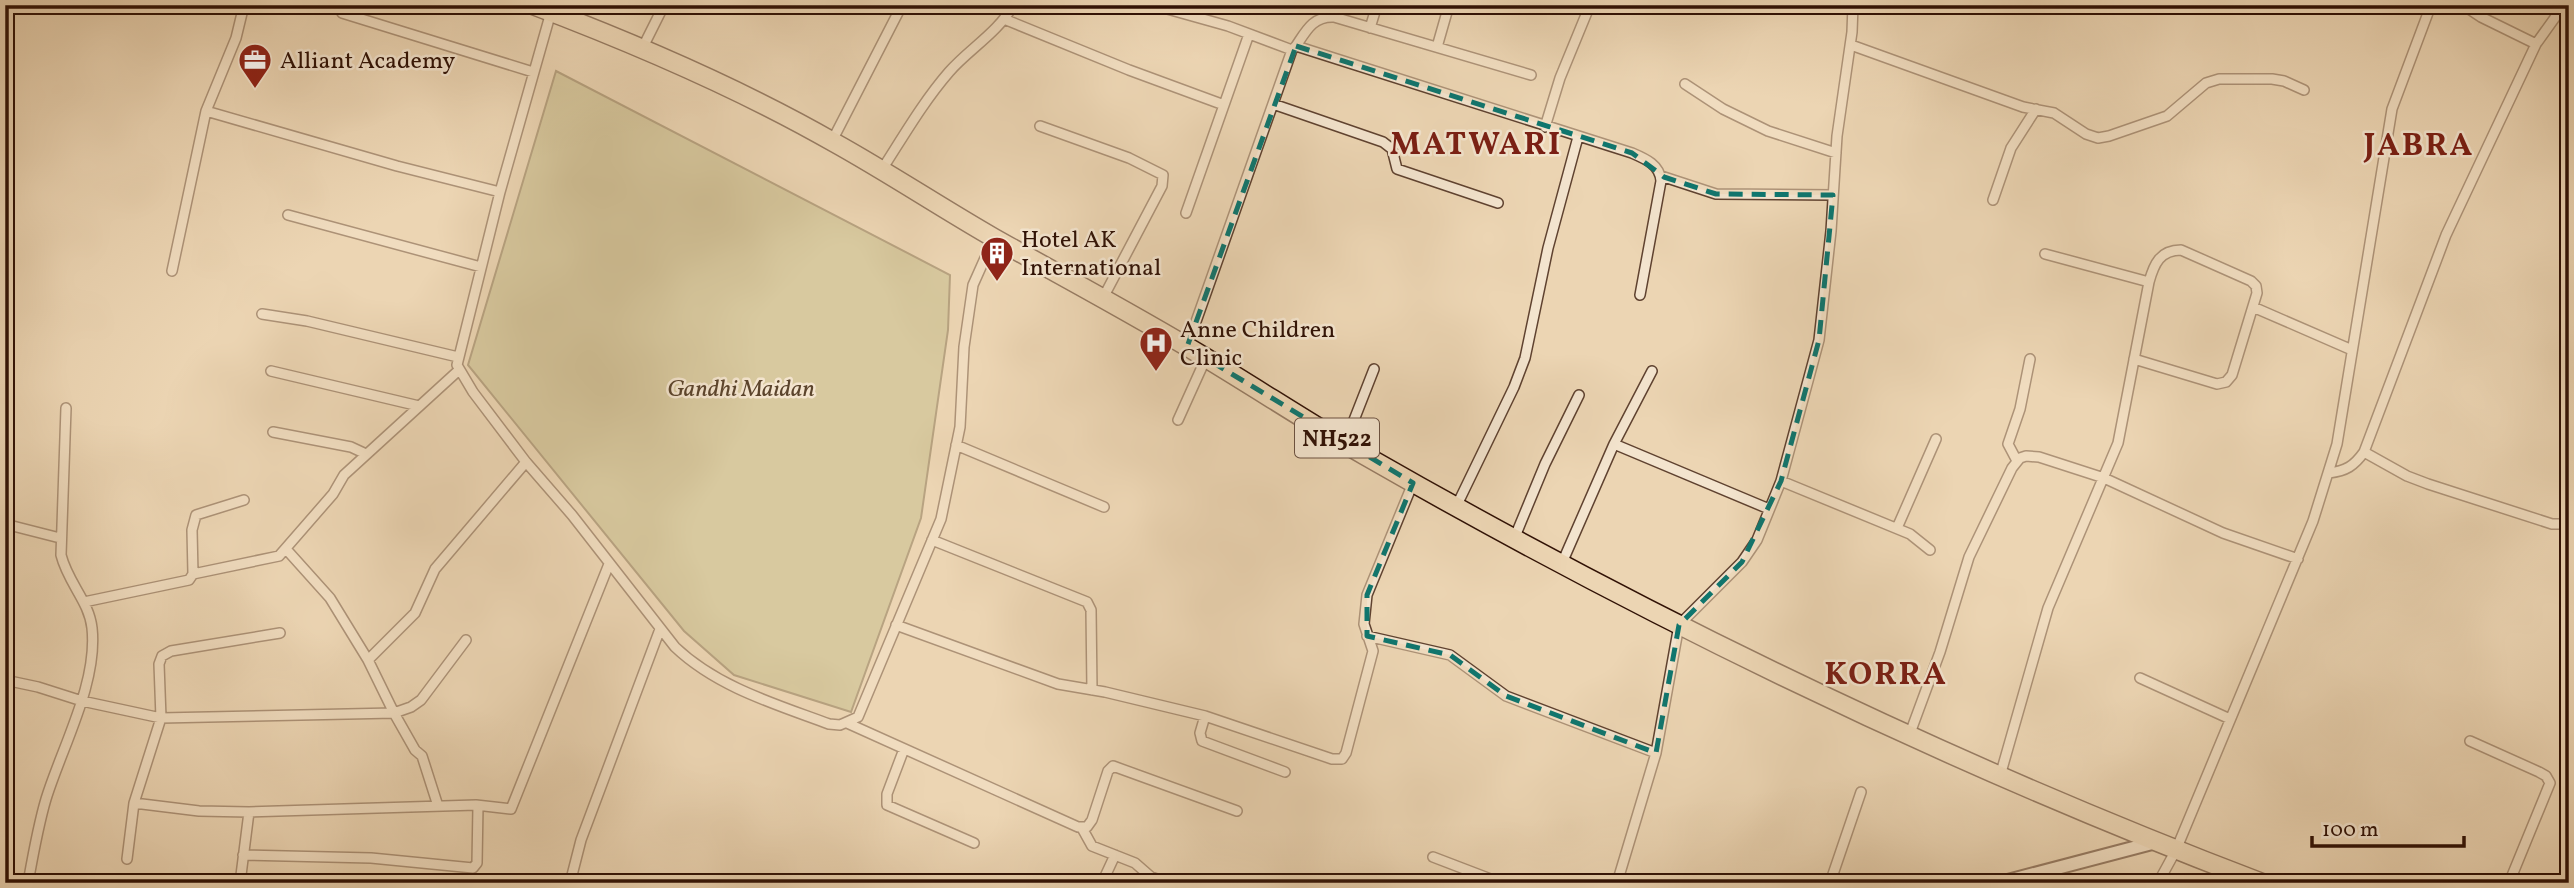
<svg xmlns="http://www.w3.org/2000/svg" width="2574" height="888" font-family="Vollkorn,serif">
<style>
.green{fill:#bfbb88;stroke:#786646;stroke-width:2}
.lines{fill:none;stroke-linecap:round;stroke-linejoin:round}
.street-casing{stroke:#5f4230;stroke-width:12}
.secondary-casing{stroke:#301105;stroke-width:16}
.highway-casing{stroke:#301105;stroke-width:21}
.street{stroke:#f3e4ce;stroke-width:9}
.secondary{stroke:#f3e4ce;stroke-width:12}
.highway{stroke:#ecd5b3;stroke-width:18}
.marked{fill:none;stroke:#0f766e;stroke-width:5;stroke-dasharray:14 9;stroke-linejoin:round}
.labels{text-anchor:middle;stroke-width:5;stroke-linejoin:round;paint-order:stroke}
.shield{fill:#f3e4ce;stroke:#6a5041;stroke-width:2}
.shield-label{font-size:23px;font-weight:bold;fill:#301105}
.poi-label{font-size:24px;fill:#301105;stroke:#f3e4ce;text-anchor:start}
.park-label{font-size:24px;font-style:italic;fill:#5b442c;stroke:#f3e4ce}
.district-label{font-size:32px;font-weight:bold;letter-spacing:2px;fill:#7a1f14;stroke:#f3e4ce}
</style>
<rect width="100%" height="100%" fill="#ecd5b3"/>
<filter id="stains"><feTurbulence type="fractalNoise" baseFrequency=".00286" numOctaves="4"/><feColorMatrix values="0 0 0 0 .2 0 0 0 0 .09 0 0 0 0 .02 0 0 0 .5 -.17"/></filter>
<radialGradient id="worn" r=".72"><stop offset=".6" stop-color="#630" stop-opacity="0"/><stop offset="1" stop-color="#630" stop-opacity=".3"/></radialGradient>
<path class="green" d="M556,71L950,275L948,330L921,518L851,712L734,675L684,631L468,365Z"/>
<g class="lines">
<defs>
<path id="street" d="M1153,5L1228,26L1292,50
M2463,5L2481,17L2536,44
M551,12L500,192L457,365L473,392L526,462L572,515L675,647C717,687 775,704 829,724L840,725L858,717L941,519L960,427L964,347L973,285L994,238
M2559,12L2569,17
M342,13L533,72
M1004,19L1129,70L1224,105
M575,22L582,5
M1370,28L1377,5
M1851,45L2023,107L2054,113L2086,134L2098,138L2109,136L2167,116L2206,83L2219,79H2272L2284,81L2304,90
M1296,46C1306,31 1313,16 1334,17L1531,75
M1437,47L1449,5
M642,49L664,5
M1685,84L1723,109L1768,131L1836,153
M1273,104L1383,142L1392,149L1397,169L1498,203
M206,111L397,166L500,192
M1040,126L1129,158L1163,175L1162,186L1103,298
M1545,127L1560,78L1590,5
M832,141L902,5
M881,171C903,137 923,102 949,72C969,49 999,32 1013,5
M1661,176L1716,194L1833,195
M1993,200L2011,148L2036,109
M1186,213L1249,34
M288,215L481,267
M2045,254L2149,282
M172,271L206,111L236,38L244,5
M2253,307L2352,350
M262,314L307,321L458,357
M1187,347L1292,50L1296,46L1632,153C1646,159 1660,165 1661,181L1640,295
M271,371L419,406
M1178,420L1206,358
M273,432L351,447L366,454
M1345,443L1374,369
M1614,444L1769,509
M956,445L1104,507
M2364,452L2407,476L2428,484L2552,524H2565L2569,521
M2017,461L2008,444L2020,409L2030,359
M2329,473C2346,471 2354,466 2364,452L2446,235L2536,44L2564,5
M1781,481L1910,534L1930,550
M1456,507L1514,387L1525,358L1548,248L1578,137
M5,524L60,538
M1897,528L1936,439
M1514,539L1545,464L1579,395
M932,540L1087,602L1091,610L1092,690
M286,549L330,598L368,660L394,713L415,750L422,756L438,806
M1562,563L1614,444L1652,371
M193,574L279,556L333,494L344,475L459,370
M84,602L189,580L193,574L192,530L196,515L244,500
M896,625L1058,684L1105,692L1205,716L1332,759H1342L1346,753L1373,651L1364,624L1367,595L1413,483
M1367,636L1450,655L1506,696L1656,753
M368,660L415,613L435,569L526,462
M2140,678L2230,719
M5,680L38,687L82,701L161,718L394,713L411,707L421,700L466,640
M1205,716L1200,733L1202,741L1285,772
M847,723L1078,827H1087L1092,820L1108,771L1113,766L1237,811
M1909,736L1940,652L1969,557L2012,468L2020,458L2026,456L2039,457L2104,478L2223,533L2298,559
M2470,741L2539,772L2546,776L2550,783L2509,883
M904,749L887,794V805L974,843
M2000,776L2048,608L2118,443L2149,282C2154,264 2160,250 2181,250L2251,281L2256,286L2257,293L2232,375L2226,382L2217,384L2134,359
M134,803L199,811L249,812L476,805L511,809L609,564
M1082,828L1092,846L1135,863L1151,877L1168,883
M243,855L371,858L473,868L477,863L478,806
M1433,857L1501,883
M127,859L134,803L161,718L159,664L162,656L171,651L280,633
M28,883C33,855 38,826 46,799C62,747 98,683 92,628C89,601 68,583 61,555L66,408
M240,883L249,812
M570,883L581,840L660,629
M850,883L853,881L860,883
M1102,883L1115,855
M1617,883L1656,753L1679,625L1742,562L1757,540L1781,481L1819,340L1831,231L1837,136L1852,32L1853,5
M1830,883L1861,792
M2158,883L2176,850L2313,521L2337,444L2392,109L2431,5"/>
<path id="secondary" d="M2000,883L2156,842"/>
<path id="highway" d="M533,5C636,44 739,88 835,143C889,173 940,207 994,238C1065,278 1137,316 1206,358C1259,390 1311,424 1364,455C1652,620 1952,765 2262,883"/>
</defs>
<use href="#street" class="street-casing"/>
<use href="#secondary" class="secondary-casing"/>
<use href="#highway" class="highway-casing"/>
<use href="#street" class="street"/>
<use href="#secondary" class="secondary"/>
<use href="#highway" class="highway"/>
</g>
<path d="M0 0H2574V888H0ZM1296,46L1632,153L1664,177L1716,194L1833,195L1819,340L1781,481L1742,562L1679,625L1656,753L1506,696L1450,655L1367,636V595L1413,483L1187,347Z" fill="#ecd5b3" fill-opacity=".55" fill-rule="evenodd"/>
<path class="marked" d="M1296,46L1632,153L1664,177L1716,194L1833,195L1819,340L1781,481L1742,562L1679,625L1656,753L1506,696L1450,655L1367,636V595L1413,483L1187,347Z"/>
<defs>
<symbol id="office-pin" viewBox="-11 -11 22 30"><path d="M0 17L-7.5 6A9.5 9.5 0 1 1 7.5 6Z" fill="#8f2418" stroke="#f3e4ce"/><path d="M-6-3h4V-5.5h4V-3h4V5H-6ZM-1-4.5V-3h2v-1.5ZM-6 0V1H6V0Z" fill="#fff"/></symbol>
<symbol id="building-pin" viewBox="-11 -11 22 30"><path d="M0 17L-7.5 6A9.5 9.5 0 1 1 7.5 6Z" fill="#8f2418" stroke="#f3e4ce"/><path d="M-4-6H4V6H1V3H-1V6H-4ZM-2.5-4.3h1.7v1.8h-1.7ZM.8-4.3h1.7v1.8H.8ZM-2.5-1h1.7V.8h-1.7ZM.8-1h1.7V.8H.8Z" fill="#fff"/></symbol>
<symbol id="hospital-pin" viewBox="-11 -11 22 30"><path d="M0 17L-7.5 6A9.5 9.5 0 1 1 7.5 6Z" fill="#8f2418" stroke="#f3e4ce"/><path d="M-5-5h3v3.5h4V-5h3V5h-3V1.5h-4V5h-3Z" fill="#fff"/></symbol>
</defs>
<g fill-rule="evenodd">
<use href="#office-pin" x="236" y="41" width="38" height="52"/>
<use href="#building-pin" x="978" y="234" width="38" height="52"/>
<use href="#hospital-pin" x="1137" y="324" width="38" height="52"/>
</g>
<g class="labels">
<rect class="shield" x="1295" y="418.5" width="84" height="39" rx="5"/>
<g class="shield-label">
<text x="1337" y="446">NH522</text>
</g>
<g class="poi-label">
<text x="280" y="68">Alliant Academy</text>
<text x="1021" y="247">Hotel AK<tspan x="1021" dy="28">International</tspan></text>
<text x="1180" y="337">Anne Children<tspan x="1180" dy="28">Clinic</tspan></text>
</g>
<g class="park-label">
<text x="741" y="396">Gandhi Maidan</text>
</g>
<g class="district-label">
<text x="1476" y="154">MATWARI</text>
<text x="2419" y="155">JABRA</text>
<text x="1886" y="684">KORRA</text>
</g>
</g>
<rect width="2574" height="888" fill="none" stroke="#ecd5b3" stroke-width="28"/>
<rect x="7" y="7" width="2560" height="874" fill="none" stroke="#301105" stroke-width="3.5"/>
<rect x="14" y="14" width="2546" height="860" fill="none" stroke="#301105" stroke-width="2"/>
<path d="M2312 836v10h152v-10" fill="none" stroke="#301105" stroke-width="3.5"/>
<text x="2322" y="836" font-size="21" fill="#301105" stroke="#f3e4ce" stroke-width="5" paint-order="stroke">100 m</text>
<rect width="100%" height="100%" filter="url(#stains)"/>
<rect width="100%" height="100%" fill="url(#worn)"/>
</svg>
